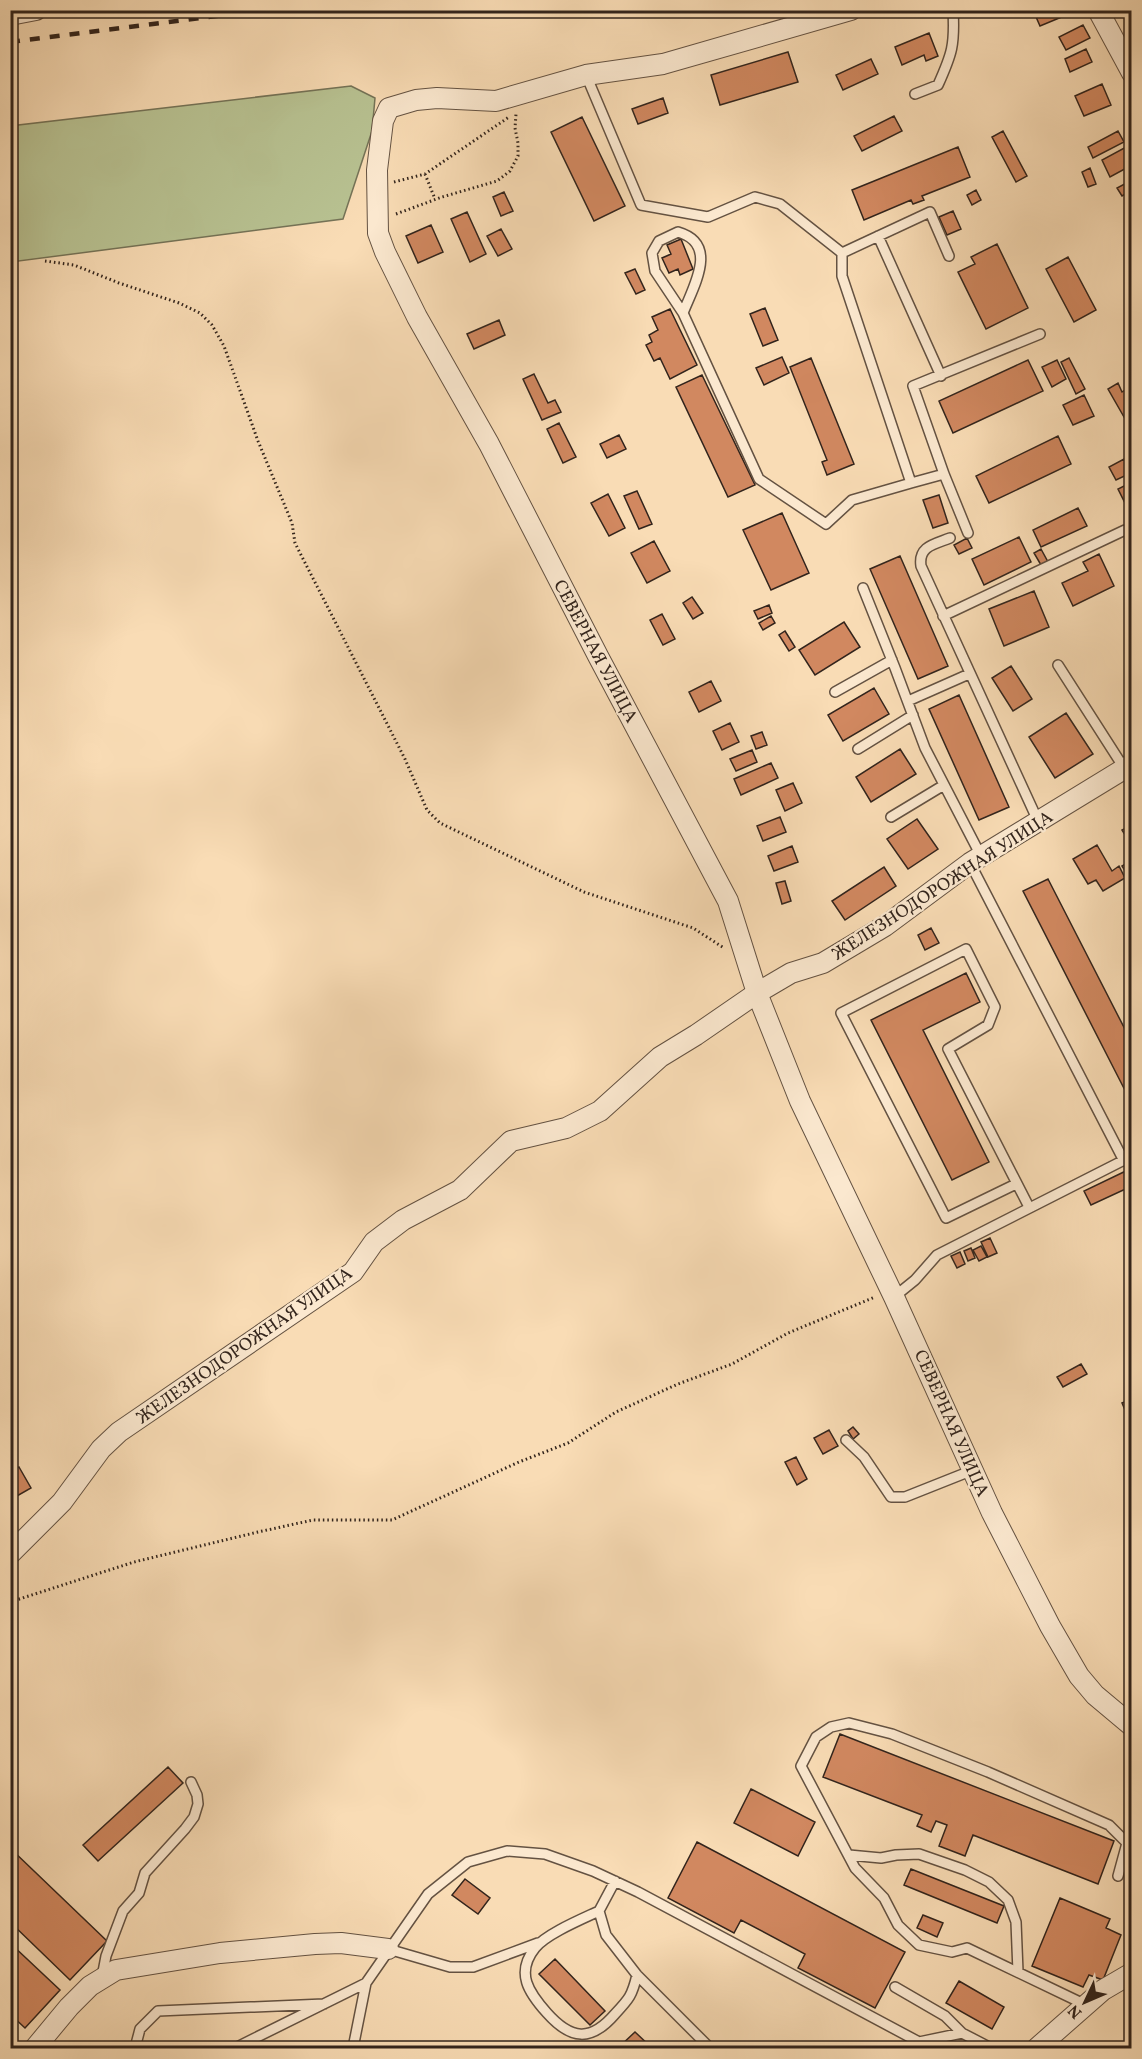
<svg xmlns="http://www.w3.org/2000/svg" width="1142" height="2059" font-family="Vollkorn,serif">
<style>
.green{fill:#b8c292;stroke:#757357;stroke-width:1.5}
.building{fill:#d18860;stroke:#32241c;stroke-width:1.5}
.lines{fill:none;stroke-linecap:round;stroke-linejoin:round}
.lane-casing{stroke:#645242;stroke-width:12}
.street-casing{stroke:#645242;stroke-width:22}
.path{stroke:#32241c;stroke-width:3;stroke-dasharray:1.5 3;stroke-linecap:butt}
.lane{stroke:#fbe8cf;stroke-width:9}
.street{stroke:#fbe8cf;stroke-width:20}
.rail{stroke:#32241c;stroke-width:4.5;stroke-dasharray:10 10;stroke-linecap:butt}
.labels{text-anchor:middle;stroke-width:4.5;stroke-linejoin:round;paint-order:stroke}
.street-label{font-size:18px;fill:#32241c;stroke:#fbe8cf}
</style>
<rect width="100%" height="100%" fill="#f9dcb5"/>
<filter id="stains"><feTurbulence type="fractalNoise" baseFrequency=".00333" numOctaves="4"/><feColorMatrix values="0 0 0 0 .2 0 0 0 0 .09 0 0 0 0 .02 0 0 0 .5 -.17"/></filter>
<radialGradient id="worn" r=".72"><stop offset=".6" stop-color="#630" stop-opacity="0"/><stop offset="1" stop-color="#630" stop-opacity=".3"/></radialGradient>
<path class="green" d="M351,86L375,98L372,131L343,219L11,262L10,126Z"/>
<path class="building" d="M1033,10H1062L1064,16L1040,26Z
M1083,25L1090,38L1066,50L1059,37Z
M929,33L938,56L926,61L924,55L902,65L895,47Z
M1086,49L1092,62L1070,72L1065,59Z
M788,52L798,82L720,105L711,75Z
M871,59L878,74L843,90L836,75Z
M1102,84L1111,105L1084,116L1075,96Z
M663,98L668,113L638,124L632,109Z
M894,116L902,131L862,151L854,136Z
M582,117L625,206L594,221L551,132Z
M1003,131L1027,176L1016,182L992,137Z
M1118,131L1124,142L1093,158L1088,147Z
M1128,146L1132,152V165L1110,177L1102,160Z
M958,147L970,177L922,196L924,200L913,204L911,200L864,220L852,190Z
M1090,168L1096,184L1088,187L1082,172Z
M1132,180V190L1122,196L1117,188Z
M976,190L981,200L972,205L967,195Z
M504,192L513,211L501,216L493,197Z
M953,211L961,229L947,235L939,217Z
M467,212L486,254L470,262L451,219Z
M431,225L443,252L418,263L406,236Z
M501,229L512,249L498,256L487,236Z
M681,239L693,269L680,275L678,269L669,273L662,258L671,254L667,245Z
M997,244L1028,308L986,329L958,272L975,264L971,257Z
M1068,257L1096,310L1074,322L1046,269Z
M635,269L645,290L636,294L625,273Z
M765,308L778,340L763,346L750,314Z
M670,309L697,365L670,379L660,358L654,361L646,345L652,342L649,335L658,330L652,317Z
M499,320L505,335L474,349L467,334Z
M782,357L789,373L764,385L756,368Z
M811,358L854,464L827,475L822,462L827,460L790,367Z
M1069,358L1085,389L1076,394L1061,362Z
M1028,360L1043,391L953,433L939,401Z
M1057,360L1066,379L1052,387L1042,367Z
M534,374L548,403L555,400L561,412L542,420L523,379Z
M702,375L755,485L728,497L676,387Z
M1118,383L1122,392L1128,388L1132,394V431L1108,389Z
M1084,395L1094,416L1073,425L1063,405Z
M559,423L576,457L563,463L547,429Z
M619,435L626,449L607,458L600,444Z
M1058,436L1071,464L989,503L976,476Z
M1124,459L1131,473L1116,480L1109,467Z
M1132,482V503L1126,505L1118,489Z
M637,491L652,524L639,529L624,496Z
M608,494L625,528L609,536L591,503Z
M939,495L948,523L933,528L923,500Z
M1078,508L1087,526L1041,547L1033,530Z
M782,513L809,573L771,590L743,530Z
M1019,537L1031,562L984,585L972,559Z
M967,538L972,548L959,554L954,545Z
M654,541L670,571L647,583L631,553Z
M1041,549L1048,562L1041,565L1034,553Z
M1099,554L1114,586L1073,606L1062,583L1088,571L1083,562Z
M900,556L948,666L918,679L870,569Z
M1034,591L1049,627L1004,646L989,609Z
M692,597L703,613L693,619L683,603Z
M769,605L772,613L758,619L754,611Z
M662,614L675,639L663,645L650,620Z
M771,616L775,623L763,630L759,623Z
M844,622L860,647L815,675L799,650Z
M785,631L795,647L789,651L779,635Z
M1011,666L1032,699L1013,711L992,678Z
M711,681L721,701L699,712L689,692Z
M874,688L889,714L843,741L828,715Z
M959,695L1009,807L979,820L929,709Z
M1066,713L1093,754L1055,778L1029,737Z
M730,723L739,742L722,750L713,731Z
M762,732L767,745L756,749L751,736Z
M900,749L916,774L871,802L856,777Z
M752,750L757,762L736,771L730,759Z
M771,763L778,778L741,795L734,779Z
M793,783L802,803L785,811L776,790Z
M780,817L786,832L763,841L757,826Z
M917,819L938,849L908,869L887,839Z
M1132,825V846L1122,830Z
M1097,845L1112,871L1119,866L1125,878L1103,891L1096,880L1088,884L1073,859Z
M792,846L798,862L774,871L768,856Z
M1132,860V882L1122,866Z
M884,867L896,886L845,920L832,901Z
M1048,879L1132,1043V1104L1023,891Z
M785,881L791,901L782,904L776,883Z
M931,928L939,943L925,950L918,935Z
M966,973L980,1002L923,1030L989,1162L952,1180L871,1020Z
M1130,1169L1132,1186L1091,1205L1084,1191Z
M990,1238L997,1253L988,1257L981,1242Z
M981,1246L987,1257L979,1261L973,1250Z
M971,1248L975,1258L968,1261L964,1251Z
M960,1252L965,1264L957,1268L951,1256Z
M1081,1364L1087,1374L1063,1387L1057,1377Z
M1132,1399V1424H1131L1122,1403Z
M853,1427L859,1434L853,1439L848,1431Z
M829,1430L838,1446L823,1454L814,1438Z
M796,1457L807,1479L797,1485L785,1462Z
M19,1467L31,1488L17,1496L10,1484V1471Z
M840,1734L1114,1841L1098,1884L973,1835L965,1856L939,1846L947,1825L936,1821L931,1832L917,1826L922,1815L823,1777Z
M168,1767L183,1783L98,1861L83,1845Z
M751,1789L815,1822L798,1856L734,1823Z
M697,1842L905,1952L875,2008L798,1968L805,1954L741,1920L734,1933L668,1898Z
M10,1848L107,1941L70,1980L10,1922Z
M911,1869L1004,1906L997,1923L904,1885Z
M465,1879L490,1898L478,1914L452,1895Z
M1060,1898L1110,1919L1106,1928L1121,1935L1103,1980L1089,1975L1083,1987L1032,1966Z
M923,1915L943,1923L937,1937L917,1928Z
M10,1943L60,1990L25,2028L10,2014Z
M555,1959L605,2011L590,2025L539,1974Z
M959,1981L1004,2007L992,2029L946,2003Z
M635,2032L652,2048H618Z"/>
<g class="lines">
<defs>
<path id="lane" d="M586,75L641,205L708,217L755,197L780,204L842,253L930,212L949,256
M915,94L938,85C952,54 955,45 953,10
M878,236L941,376
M683,313C694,285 719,244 678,232L659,241L652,253L655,271L683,313L759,479L826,524L852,500L911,483L842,276V253
M911,483L944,474
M968,533L944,474L913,386L1040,334
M950,538C935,544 918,546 921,566L1038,821
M863,588L895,668L925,748L981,856
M943,616L1125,530
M1058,665L1124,768
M835,692L892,660
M908,701L969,674
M858,749L913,715
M891,817L944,785
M970,863L1124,1161
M1016,1184L946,1218L841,1013L966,949L995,1007L988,1025L948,1049L1029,1207
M894,1297L915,1280L937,1255L1132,1156
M846,1440L864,1457L891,1497H905L973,1470
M849,1855L881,1858L896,1855L919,1854L965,1870L989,1882L1008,1900L1016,1922L1018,1972
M615,1881L599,1911L606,1935L637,1975L710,2048
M599,1911C582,1919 546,1934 535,1948C515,1973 529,1993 547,2013C571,2040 591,2042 615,2014C629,1999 632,1996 637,1975
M388,1949L450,1967H473L538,1943
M102,1977L106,1956L123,1911L139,1893L145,1873L185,1829L194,1817L198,1804L197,1795L191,1782
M895,1987L945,2016L962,2033
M1086,2005L967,1948L952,1952L919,1945L898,1925L884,1898L855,1868L801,1766L816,1737L831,1727L849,1723L892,1734L988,1772L1109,1825L1127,1843L1118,1876
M135,2048L140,2029L158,2011L324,2004
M235,2048L366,1983
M353,2048L366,1983L428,1894L468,1862L507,1851L545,1854L593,1871L638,1892L919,2042L962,2033L991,2048"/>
<path id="street" d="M851,10L663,64L586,75L496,101L437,98L416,100L389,108L383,121L377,170L378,233L385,252L417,317L489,444L598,656L728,901L757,993L800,1101L894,1297L992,1513L1050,1626L1079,1676L1095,1695L1132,1726
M1098,10L1132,73
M10,15L36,10
M10,1554L62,1502L101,1449L119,1432L353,1272L374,1242L403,1220L460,1190L511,1141L566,1128L600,1111L660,1057L696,1035L757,993L791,973L823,963L885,926L970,863L1132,764
M35,2048L69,2007L90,1986L116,1970L220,1953L315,1944L341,1943L388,1949
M1037,2048L1103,1990L1132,1973"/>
</defs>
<use href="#lane" class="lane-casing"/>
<use href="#street" class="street-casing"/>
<path class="path" d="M425,174L435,199
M394,182L425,174L509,117
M396,214L442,197L497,181L510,171L518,156V143L515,128L516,114
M45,261L74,265L119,283L179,303L200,313L212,325L224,346L258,441L292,523L295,543L405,759L427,810L440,823L584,892L693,928L724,948
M10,1602L134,1562L258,1532L313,1520H392L519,1462L568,1443L616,1412L678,1384L732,1364L788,1333L875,1297"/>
<use href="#lane" class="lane"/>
<use href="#street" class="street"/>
<path class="rail" d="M10,42L263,10"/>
</g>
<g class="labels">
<g class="street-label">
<text transform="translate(596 651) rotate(62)" y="6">СЕВЕРНАЯ УЛИЦА</text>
<text transform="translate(942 885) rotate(-33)" y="6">ЖЕЛЕЗНОДОРОЖНАЯ УЛИЦА</text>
<text transform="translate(244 1345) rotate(-35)" y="6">ЖЕЛЕЗНОДОРОЖНАЯ УЛИЦА</text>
<text transform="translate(952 1423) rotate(66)" y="6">СЕВЕРНАЯ УЛИЦА</text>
</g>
</g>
<rect width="1142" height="2059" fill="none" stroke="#f9dcb5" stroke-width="36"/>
<rect x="12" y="12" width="1118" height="2035" fill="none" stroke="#32241c" stroke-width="3"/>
<rect x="18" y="18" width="1106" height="2023" fill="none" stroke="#32241c" stroke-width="1.5"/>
<g transform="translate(1085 2002) rotate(226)" stroke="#fbe8cf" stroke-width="4.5" paint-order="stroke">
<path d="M0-4.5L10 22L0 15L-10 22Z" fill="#32241c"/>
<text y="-9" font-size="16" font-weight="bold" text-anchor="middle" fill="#32241c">N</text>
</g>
<rect width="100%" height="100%" filter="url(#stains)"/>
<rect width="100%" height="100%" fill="url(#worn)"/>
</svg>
